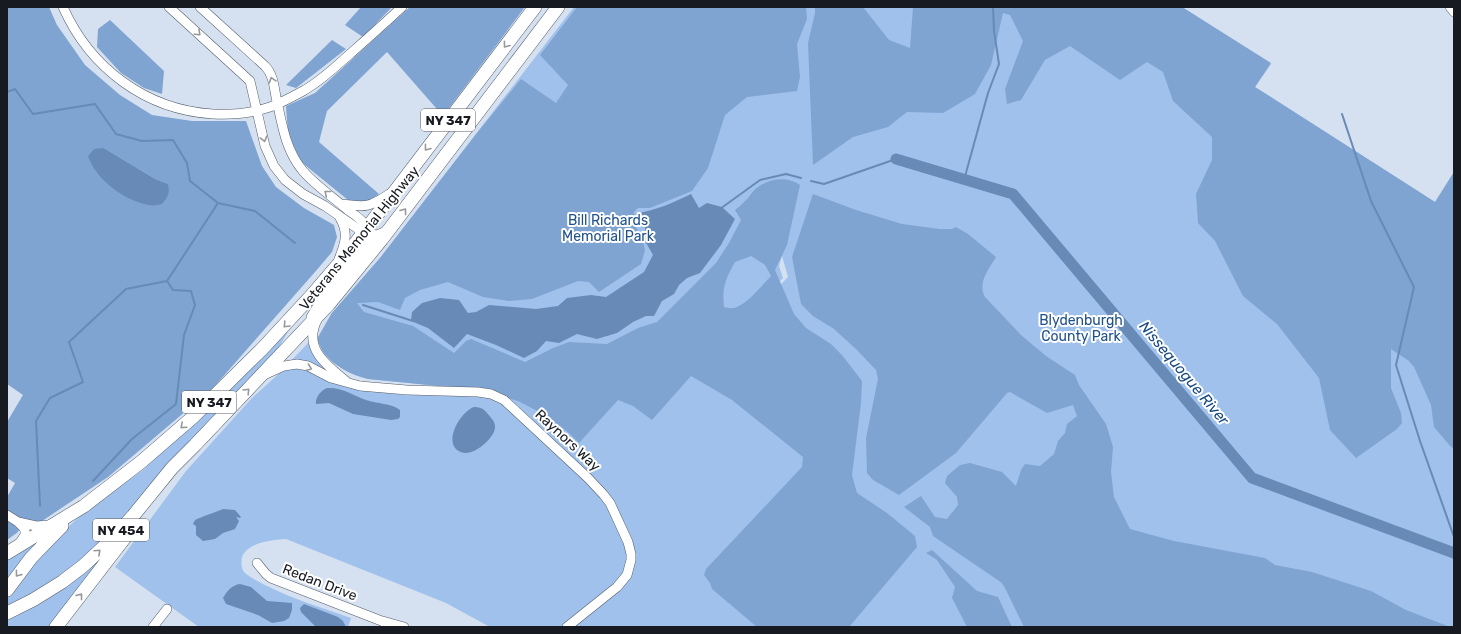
<svg xmlns="http://www.w3.org/2000/svg" width="1461" height="634" font-family="Rubik,sans-serif">
<style>
.green{fill:#a0c1eb;fill-rule:evenodd}
.forest{fill:#7fa4d2;fill-rule:evenodd}
.water{fill:#678ab7}
.lines{fill:none;stroke-linecap:round;stroke-linejoin:round}
.stream{stroke:#678ab7;stroke-width:2}
.river{stroke:#678ab7;stroke-width:11}
.minor-casing{stroke:#525c69;stroke-width:10}
.highway-casing{stroke:#525c69;stroke-width:14}
.minor{stroke:#fff;stroke-width:9}
.highway{stroke:#fff;stroke-width:13}
.oneway{stroke:#97989b}
.labels{text-anchor:middle;stroke-width:4;stroke-linejoin:round;paint-order:stroke}
.shield{fill:#fff;stroke:#5d5f64;stroke-width:1}
.shield-label{font-size:13px;font-weight:bold;fill:#171b21}
.park-label{font-size:14px;fill:#20518b;stroke:#fff}
.street-label{font-size:14px;fill:#171b21;stroke:#fff}
.water-label{font-size:15px;font-style:italic;fill:#164881;stroke:#fff}
</style>
<rect width="100%" height="100%" fill="#d5e1f0"/>
<path class="green" d="M574,7H1182L1271,64L1255,87L1435,202L1454,172V627H490L446,603L286,539C272,540 248,542 242,557C241,562 241,568 244,572C250,578 258,581 265,585C293,599 322,608 351,618L348,627H199L115,567L186,471L252,398L285,368L299,367L331,379L402,395L498,396L480,390L368,379C352,375 335,367 324,353C321,349 319,343 317,339L331,314L380,258ZM782,256L788,277L713,353L783,278L779,266Z
M289,330L276,352L109,535L72,568L43,588L7,608V598L24,573L59,535L87,510L143,470L198,419Z
M310,341L339,378L289,363Z
M38,540L7,579V558Z
M107,553L51,627H7V621L28,610L69,584Z"/>
<path class="forest" d="M7,7H49L57,25L85,65L120,95L152,115L192,121H246L262,166L276,187L304,208L334,225L337,237L332,252L315,272L213,388L108,477L39,523L22,522L18,532L7,540V497L15,483L7,478V422L23,395L7,384ZM104,148L157,180L168,184L88,156Z
M361,7H392L363,37L345,25Z
M410,7H525L443,116L387,52L327,111L319,142L379,194L365,204L348,200L300,161L288,133L286,106L315,93Z
M577,7H806L807,19L797,44L800,77L797,91L747,97L725,115L708,168L692,191L650,208H638L634,212L635,226L642,237L645,250L641,264L599,292L589,282L578,281L532,299L509,301L483,297L448,282L420,290L405,298L400,310L378,302L357,303L364,312L413,326L454,353L466,341L471,339L525,362L553,348L569,342L607,344L638,328L657,322L716,263L729,243L741,220L735,210C739,207 742,204 745,201C750,197 752,191 758,187C770,178 788,176 800,185L787,245L775,270L794,314L806,328L831,344L842,355L862,381L861,403L852,475L857,493L887,513L915,536L917,547L849,627H757L712,589L710,583L704,575L706,569L802,467L803,457L732,400L691,376L652,420L633,406L618,400L579,443L569,433L547,416L518,401L480,390L368,379C352,375 335,367 324,353C321,349 319,343 317,339L332,313L380,258L477,133L521,79L556,103L568,85L540,55ZM751,256L765,265L771,276C761,286 750,301 737,307C733,309 728,308 724,307C722,287 725,280 735,262Z
M815,7H863L889,40L910,48L913,7H1182L1271,63L1255,87L1435,202L1454,172V449L1450,446L1434,427L1431,405L1414,367L1409,361L1391,349V388L1401,413L1402,423L1397,429L1356,458L1330,430L1319,378L1277,324L1243,296L1215,241L1198,223L1196,194L1212,160V137L1173,101L1163,72L1147,62L1120,80L1070,46L1045,60L1021,100L1007,104L1005,89L1023,41L1010,15L1003,13L991,65L975,94L943,113L907,112L888,127L853,137L813,165L808,43L815,13Z
M110,20L164,71L162,94L144,88L121,73L97,47L98,29Z
M332,40L346,49L296,88L286,85Z
M813,194L856,210L902,224L940,229H952L956,227L968,234L996,257C989,269 977,283 985,297L1021,335L1046,356L1075,375L1079,385L1106,424L1113,447L1111,472L1114,497L1130,529L1174,541L1265,558L1275,565L1312,572L1371,591L1406,610L1450,627H1024L1006,590L1002,583L933,536L930,527L904,507L921,496L935,517L947,519L958,505L957,497L945,483L947,476L960,465L970,463L1002,472L1016,486L1021,470L1025,464L1040,466L1054,454L1058,441L1065,433L1067,424L1077,416L1073,405L1047,413L1010,392L1007,393L956,453L899,495L873,480L867,473L866,438L878,379L876,370L857,350L834,329L813,316L801,304L792,257Z
M932,550L977,591L998,597L1012,627H967L952,598L955,587L937,560L926,553Z"/>
<path class="water" d="M104,148L157,180L168,184C170,194 168,197 162,204C158,205 153,206 149,205C125,201 96,180 88,156L94,149Z
M691,194L699,208L707,203L722,207L735,219L721,245L700,273L687,278L679,285L674,294L662,301L654,316H646L633,322L617,333L597,339L577,334L559,343L546,341L537,351L524,358L496,345L467,334L454,348L428,328L411,321L412,312L422,303L440,298L459,300L468,313L476,312L489,305L536,309L558,306L567,298L591,295L606,297L644,272L653,255L645,241V225L635,214C656,210 673,203 691,194Z
M327,388C341,387 353,395 366,400C377,404 391,403 400,410V417L398,419L391,420L353,414L329,403L316,404C315,398 321,390 327,388Z
M474,407C480,407 484,409 487,413C490,417 495,421 495,426C496,437 476,454 465,453C439,449 459,412 474,407Z
M223,509L235,510L241,517L240,518L236,517L239,521L235,529L223,533L215,539L203,541L196,535V526L193,524L195,520C203,516 214,513 223,509Z
M240,584L251,587L267,601L292,603V610L289,618L284,621L272,623L258,615L226,604L223,598C227,591 232,585 240,584Z
M304,604L338,617L343,621L346,627H316L301,612L300,608Z"/>
<g class="lines">
<path class="stream" d="M7,92L15,89L33,114L95,104L116,134L142,141L173,140L187,163L190,181L218,203L255,211L295,243
M1342,114L1371,201L1414,287L1396,365L1420,441L1454,537
M964,180L988,93L999,64L994,31L993,7
M811,181L824,184L896,159
M720,209L760,180L786,174L801,178
M363,305L413,321
M93,481L132,439L176,404L184,335L195,305L191,291L173,290L167,281
M40,506L36,421L50,398L83,382L69,342L126,289L167,281L218,203"/>
<path class="river" d="M896,159L1013,194L1252,478L1454,553"/>
<defs>
<path id="minor" d="M63,7C90,68 146,110 213,114C232,115 252,113 270,107C281,103 292,97 303,91C321,81 335,67 350,54C368,38 385,23 402,7
M169,7L250,81L265,146L274,166L285,180L303,194L325,206L361,231L377,235L388,230
M200,7L265,66C273,74 274,86 276,97C282,123 285,150 303,171C316,186 334,198 349,211C355,215 363,220 367,227C371,232 371,238 368,244L320,302L311,317
M1450,7L1454,12
M341,204C365,207 369,208 389,194
M339,259C345,244 349,233 340,218
M317,320C303,348 326,365 346,381
M264,375L284,366L297,364L308,366L331,378L360,386L407,390L478,392L491,394L504,400L588,478L603,494L610,503L628,542L631,554V560L627,575L617,587L567,627
M7,515L18,522L25,529V535L19,544
M18,522L36,526L50,525
M257,563L266,574L271,578L379,620
M153,627L167,609
M394,627L379,620L404,627"/>
<path id="highway" d="M7,553L84,506L141,462L193,417L263,348L312,295L348,253L535,7
M7,590L31,558L62,526
M7,613L33,600L62,582L83,566L112,539L133,516L172,468L195,445L329,304L382,239L558,7
M56,627L130,531"/>
</defs>
<use href="#minor" class="minor-casing"/>
<use href="#highway" class="highway-casing"/>
<use href="#minor" class="minor"/>
<use href="#highway" class="highway"/>
</g>
<defs><path id="oneway-chevron" d="M-2-3.5L2.5 0L-2 3.5" fill="none" stroke-width="1.6" stroke-linecap="round" stroke-linejoin="round"/></defs>
<g class="oneway">
<use href="#oneway-chevron" transform="translate(198 33) rotate(43)"/>
<use href="#oneway-chevron" transform="translate(506 45) rotate(127)"/>
<use href="#oneway-chevron" transform="translate(272 80) rotate(-106)"/>
<use href="#oneway-chevron" transform="translate(264 139) rotate(75)"/>
<use href="#oneway-chevron" transform="translate(427 148) rotate(128)"/>
<use href="#oneway-chevron" transform="translate(327 193) rotate(-141)"/>
<use href="#oneway-chevron" transform="translate(404 211) rotate(-53)"/>
<use href="#oneway-chevron" transform="translate(286 325) rotate(133)"/>
<use href="#oneway-chevron" transform="translate(309 368) rotate(21)"/>
<use href="#oneway-chevron" transform="translate(247 391) rotate(-46)"/>
<use href="#oneway-chevron" transform="translate(183 426) rotate(138)"/>
<use href="#oneway-chevron" transform="translate(98 552) rotate(-43)"/>
<use href="#oneway-chevron" transform="translate(18 574) rotate(127)"/>
<use href="#oneway-chevron" transform="translate(80 596) rotate(-52)"/>
</g>
<g class="labels">
<g class="shield">
<rect x="421" y="109" width="54" height="22" rx="3"/>
<rect x="182" y="391" width="54" height="22" rx="3"/>
<rect x="93" y="519" width="56" height="22" rx="3"/>
</g>
<g class="shield-label">
<text x="448" y="125">NY 347</text>
<text x="209" y="407">NY 347</text>
<text x="121" y="535">NY 454</text>
</g>
<g class="park-label">
<text x="608" y="225">Bill Richards<tspan x="608" dy="16">Memorial Park</tspan></text>
<text x="1081" y="325">Blydenburgh<tspan x="1081" dy="16">County Park</tspan></text>
</g>
<g class="street-label">
<text transform="translate(359 238) rotate(-51)" y="5">Veterans Memorial Highway</text>
<text transform="translate(568 440) rotate(43)" y="5">Raynors Way</text>
<text transform="translate(320 582) rotate(21)" y="5">Redan Drive</text>
</g>
<g class="water-label">
<text transform="translate(1184 373) rotate(50)" y="5">Nissequogue River</text>
</g>
</g>
<rect width="1461" height="634" fill="none" stroke="#171b21" stroke-width="16"/>
</svg>
